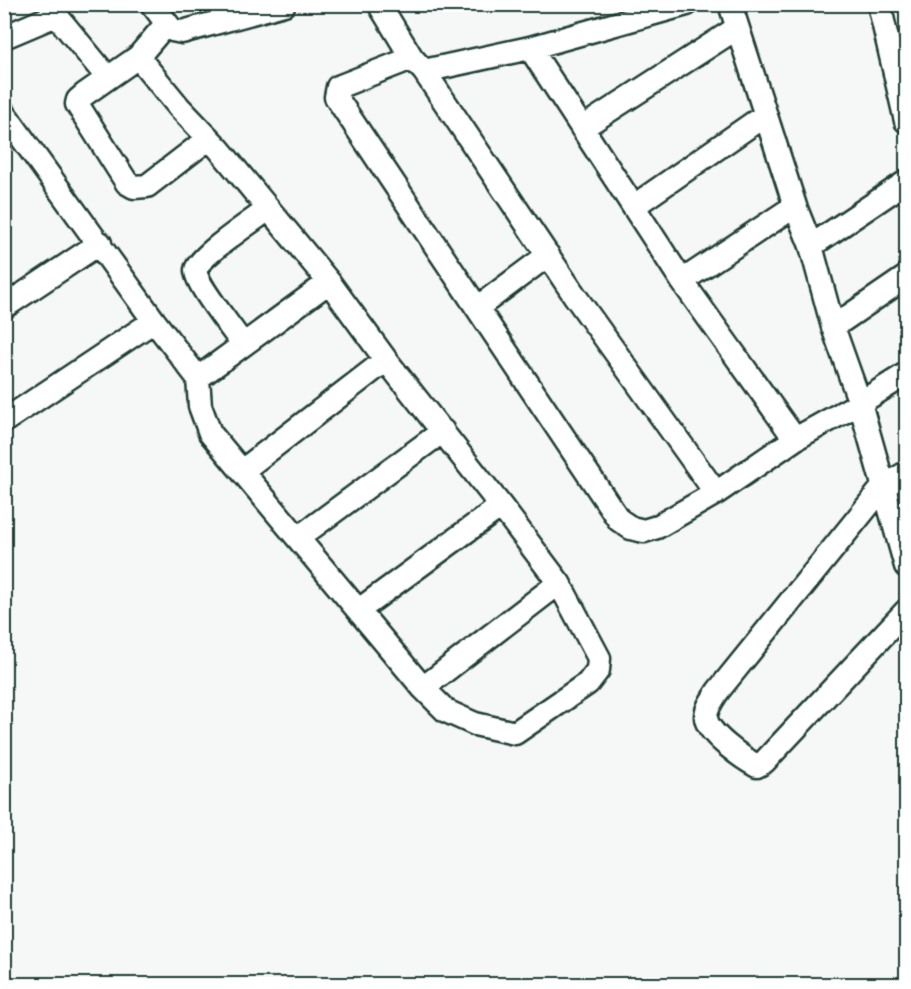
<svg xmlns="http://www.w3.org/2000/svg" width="911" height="989" font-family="'Shantell Sans',sans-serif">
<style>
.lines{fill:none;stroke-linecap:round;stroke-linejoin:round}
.minor-casing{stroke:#1f3d34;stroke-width:27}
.minor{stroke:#fff;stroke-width:22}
</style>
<rect width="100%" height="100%" fill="#f6f7f7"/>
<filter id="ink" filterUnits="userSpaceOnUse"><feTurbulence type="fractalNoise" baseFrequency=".0167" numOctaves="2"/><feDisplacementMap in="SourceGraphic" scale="12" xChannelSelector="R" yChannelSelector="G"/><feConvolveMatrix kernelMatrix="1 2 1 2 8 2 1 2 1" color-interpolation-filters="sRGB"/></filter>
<g filter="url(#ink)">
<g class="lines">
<defs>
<path id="minor" d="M152,4L172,30L182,32L284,4
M379,4L412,58L424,71L575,296L716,493
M730,4L795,206L811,246L833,327L860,403L906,566
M879,4L906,121
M4,37L56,15L108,78
M530,48L682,281L795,439
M138,57L85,94L78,100L77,104L127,183L134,187L147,186L208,139
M412,58L338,87L336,97L619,520L631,528L644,531L657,527L716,493L795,439L860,403L906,374
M424,71L530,48L687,4
M4,113L154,321L4,421
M582,128L737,28
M634,206L765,115
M811,246L906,182
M682,281L795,206
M4,307L100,243
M477,308L548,255
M154,321L198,378L200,406L210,433L423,688L446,711L475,724L515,733L588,683L598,670L599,658L559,583L501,506L386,360L329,282L219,149L179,107L138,57L166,24
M833,327L906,277
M243,345C235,332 194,282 196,270C198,257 255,219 267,210
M198,378L329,282
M242,471L386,360
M906,473L883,487L718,691C713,699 706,708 706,717C706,733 744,759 757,766L764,762L906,611
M298,538L443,431
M359,610L501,506
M423,688L559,583"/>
</defs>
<use href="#minor" class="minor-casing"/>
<use href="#minor" class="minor"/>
</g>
</g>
<rect width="911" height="989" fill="none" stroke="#fff" stroke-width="24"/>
<rect x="12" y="12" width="887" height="965" fill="none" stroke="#1f3d34" stroke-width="2" filter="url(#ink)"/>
</svg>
